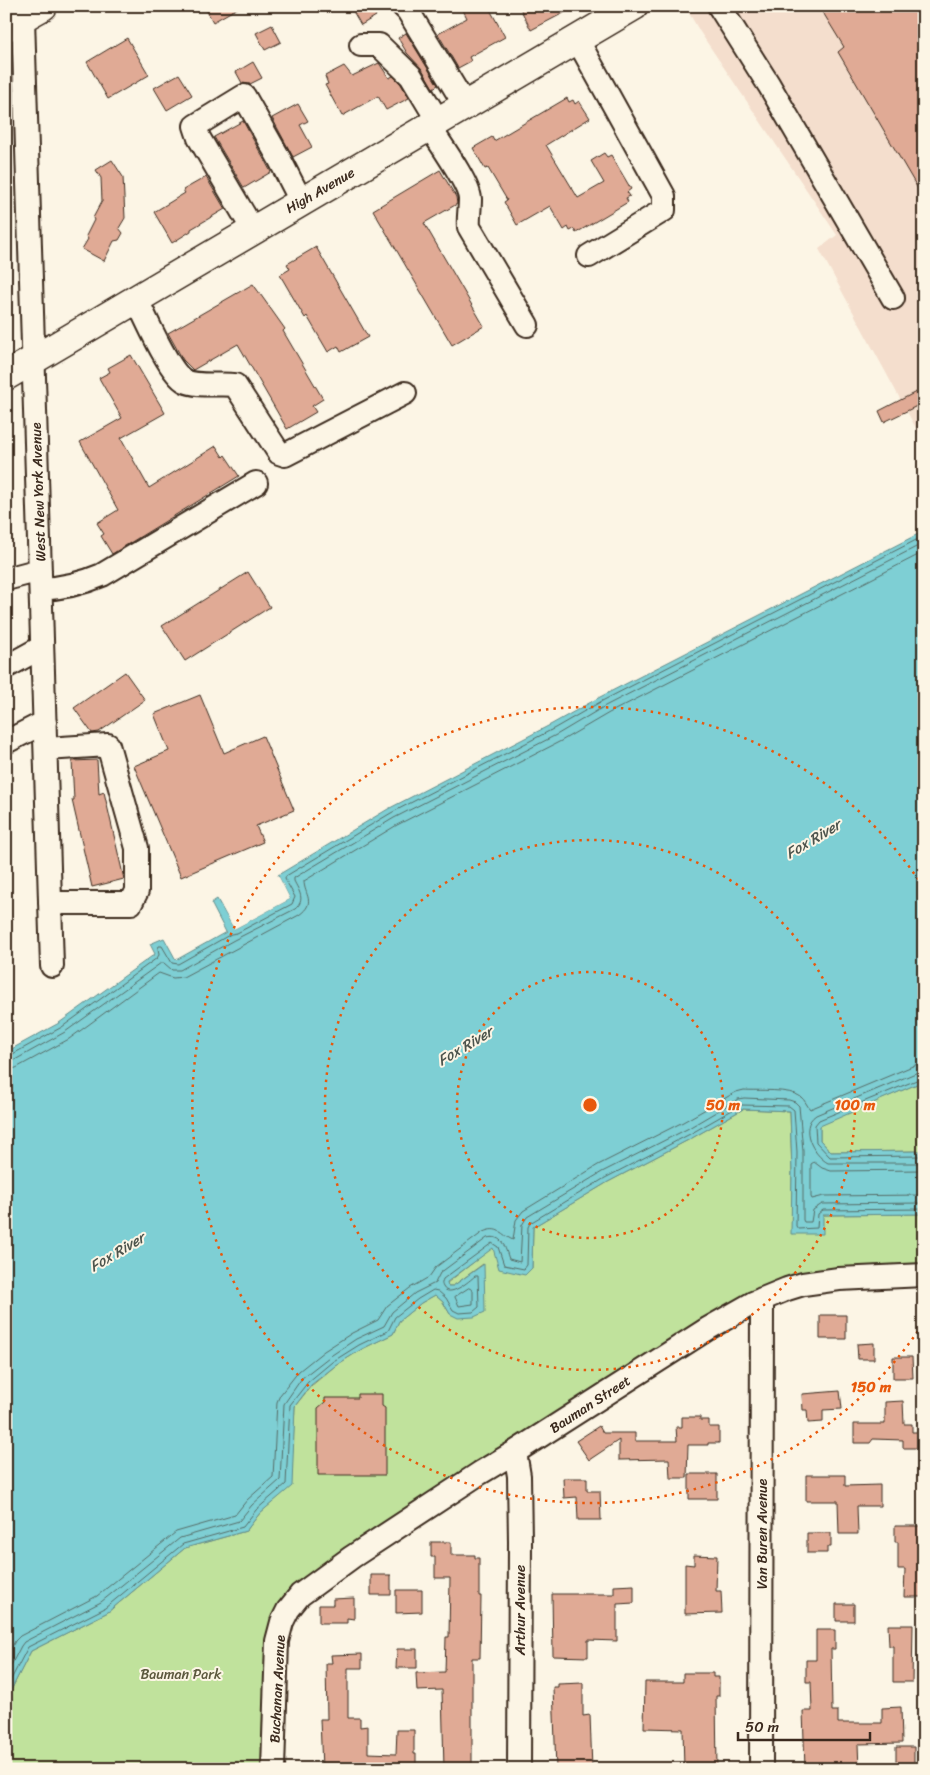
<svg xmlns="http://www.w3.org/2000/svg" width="930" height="1775" font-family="Sriracha,sans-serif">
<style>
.built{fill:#f4decd}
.green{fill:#c0e29c;stroke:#7e865d}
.water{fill:#7ecfd4;stroke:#638d8b}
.pier{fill:#fcf5e5}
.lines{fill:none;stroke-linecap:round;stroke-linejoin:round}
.shore{stroke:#566c67;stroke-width:1}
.building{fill:#e0aa95;stroke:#3b2a1e}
.minor-casing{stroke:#3b2a1e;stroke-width:26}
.major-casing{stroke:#3b2a1e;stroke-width:31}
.minor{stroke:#fcf5e5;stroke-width:22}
.major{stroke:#fcf5e5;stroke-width:28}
.ring{fill:none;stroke:#e8590c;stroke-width:2.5;stroke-dasharray:2.5 5}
.labels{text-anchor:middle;stroke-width:4;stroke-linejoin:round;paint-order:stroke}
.street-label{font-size:14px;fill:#3b2a1e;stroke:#fcf5e5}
.park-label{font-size:14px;fill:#5c583e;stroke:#fcf5e5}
.water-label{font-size:15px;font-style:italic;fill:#4c534c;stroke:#fcf5e5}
.centre{fill:#e8590c;stroke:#fcf5e5;stroke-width:2.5}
.ring-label{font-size:15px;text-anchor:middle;font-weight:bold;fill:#e8590c;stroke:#fcf5e5;stroke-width:4;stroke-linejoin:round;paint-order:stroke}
</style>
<rect width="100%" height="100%" fill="#fcf5e5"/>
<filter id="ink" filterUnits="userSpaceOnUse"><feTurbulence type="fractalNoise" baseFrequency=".02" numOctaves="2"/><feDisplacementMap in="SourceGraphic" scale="10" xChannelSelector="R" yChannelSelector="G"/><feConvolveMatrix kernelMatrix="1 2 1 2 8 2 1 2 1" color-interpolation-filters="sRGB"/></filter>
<g filter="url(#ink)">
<path class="built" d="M685,6H924V443L819,249L837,235L700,32Z"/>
<path class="green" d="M924,1081V1151L831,1152L820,1140V1125Z
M743,1109L790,1111L792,1172V1234L823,1215L924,1214V1275L787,1289L288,1610L273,1769H6V1700L31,1651L108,1612L185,1548L246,1531L260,1513L291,1486L295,1406L311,1386L335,1366L362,1349L393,1334L399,1321L421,1303L435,1295L443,1302L450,1314L483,1264L453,1286H448L447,1283L493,1247L532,1268L533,1227L608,1182L692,1138Z"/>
<path class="water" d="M924,531V1081L820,1126V1140L831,1152L924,1151V1214L823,1215V1234H791L792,1172L790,1111L743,1109L692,1138L608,1182L533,1227L532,1268L525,1275L499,1269L493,1248L447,1282L448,1286H453L484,1264L485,1312L474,1317L458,1318L450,1314L443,1302L435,1295L421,1303L399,1321L393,1334L362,1349L335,1366L311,1385L295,1406L292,1486L260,1513L246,1531L185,1548L108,1612L31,1651L6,1700V1052L59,1023L155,954L150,944L164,938L176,960L226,932L211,903L217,899L234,929L290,899L278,875L388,809L552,724L600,697Z"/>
<path class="pier" d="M279,877L290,899L234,929L222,907L224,906L235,925L287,898L277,878Z"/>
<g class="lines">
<path class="shore" d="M6,1056L11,1055L62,1027L157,958L159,955L158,948L159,946H162L172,963L178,964L231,934L237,933L292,904L295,897L285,879L286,876L391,813L555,728L602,701L924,536
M6,1062L13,1061L65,1032L161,963H164L172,970H180L234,940L295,909C306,900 299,891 294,881V878L394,818L558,734L605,706L924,543
M6,1070L16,1068L69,1039L159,973L173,978L183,977L299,915C317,902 304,895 304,881L397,825L561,741L609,713L924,552
M924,1071L918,1072L816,1115C798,1127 813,1155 828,1163H924
M924,1077L819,1120L815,1125L816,1142L830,1157L924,1156
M924,1170L831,1171L822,1168L814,1162L811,1164V1197L812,1199L824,1196L924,1195
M469,1288L473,1290V1304L459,1306L455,1297Z
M6,1658L15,1641L20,1636L97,1596L176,1532L235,1515L247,1500L273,1477L277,1402L280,1395L299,1371L324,1351L352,1333L378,1320L387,1306L410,1288L429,1277L436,1267L483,1232C499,1225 501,1235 513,1240L516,1220L523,1211L598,1165L683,1122L736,1092L744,1090C757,1091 790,1088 801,1097C805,1100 807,1106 810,1109L915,1065L924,1063
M6,1675L21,1646L24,1642L101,1602L180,1538L239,1521L252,1505L280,1480L284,1404L302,1378L329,1357L356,1339L384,1326L392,1312L415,1293L435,1283L440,1273L487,1238C503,1234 505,1248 509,1259L520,1262L522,1225L527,1217L602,1172L687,1129L738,1099L744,1098L789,1100L795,1102L799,1106L803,1151V1220L804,1222H811L813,1210L822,1204L924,1203
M6,1689L28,1647L105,1608L183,1544L243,1527L256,1510L286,1484L290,1405L308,1382L332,1362L359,1345L388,1331L395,1317L418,1299L433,1290L438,1291L446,1298L453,1310L459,1313L473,1312L479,1307L478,1276H475C469,1281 449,1299 443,1287C441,1283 442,1283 443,1279L492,1243L498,1247L504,1265L524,1269L527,1265L528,1227L530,1223L605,1178L690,1134L741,1105L789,1106L794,1110L797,1152L796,1226L798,1229L817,1228L818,1214L823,1210L924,1209"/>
</g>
<path class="building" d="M204,6H241L213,22Z
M350,6H371L376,16L361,25Z
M461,6H488L505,37L469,57L471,61L458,68L438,34L467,18Z
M519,6H577L531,30Z
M819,6H924V199L838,52L844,47Z
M272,25L281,42L265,50L256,33Z
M406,33L438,85L433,88L422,69L407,53L398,38Z
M127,38L149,75L108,99L87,62Z
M253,62L262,78L250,84L242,83L236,72Z
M379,63L389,78L393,76L401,84L409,98L386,110L378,96L342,116L325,85L328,84L325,76L344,66L352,76Z
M179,74L192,95L167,110L154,88Z
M567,98L569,102L573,100L575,104L579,101L590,118L546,145L557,163L578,198L604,183L591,161L604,153L607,157L611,155L631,189L627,192L630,196L626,198L628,202L576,233L574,229L570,231L568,227L564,230L550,206L517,225L504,202L507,200L488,168L485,169L473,148L492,137L494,141Z
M298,104L308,121L300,125L312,147L293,157L272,118Z
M243,121L271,172L244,188L214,137Z
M112,160L123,177L125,218L119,228L123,233L119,240L114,241L104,261L82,249L88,239L86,236L94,220L93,218L102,201L101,178L96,170Z
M440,170L456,197L457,204L424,223L484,326L452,345L373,210Z
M206,177L225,209L191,229V231L172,243L154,212L185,193L183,190Z
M316,247L368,337L341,352L338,346L328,352L307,316L305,318L280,275L290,269L287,264Z
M253,284L285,329L283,331L323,399L312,406L316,412L287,429L238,344L193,370L183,360L168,333Z
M131,355L165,413L121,438L149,488L216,446L223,457L225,455L239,476L112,554L101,536L104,534L97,523L118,510L80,442L122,418L99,378L110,372L108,368Z
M916,392L921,404L884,422L879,411Z
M248,572L270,607L185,661L162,626Z
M125,672L145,700L99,732L92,733L74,708Z
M200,695L224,753L263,736L294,810L256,826L263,842L181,877L134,766L169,751L154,714Z
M97,760L99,794L104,792L124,879L92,887L72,800H74L72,761Z
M820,1315H846V1339H820Z
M874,1343V1359H858L857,1344Z
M893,1357H912L913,1378H893Z
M840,1391L842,1409L823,1410V1422L808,1423L807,1410H803L802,1394Z
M358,1394H382V1406L385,1408V1475H318V1408L325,1402V1398H358Z
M903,1401L904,1424H912V1432H924V1448H903V1440L873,1439L870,1443H854V1424H885V1402Z
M682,1417H700V1420H709V1427H719V1443H708V1445H688L687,1478H670L669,1459L619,1460V1440L589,1460L576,1441L599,1426L603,1433H635V1441H677L676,1427H682Z
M689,1474H717V1499H689Z
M806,1475H845V1486L880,1485V1506H857L858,1534H839L838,1501H806Z
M563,1478H587V1491H600L601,1520H578L577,1497L564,1498Z
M895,1526H924V1597H904L905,1569H898V1542H895Z
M807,1533H831V1547H827V1553H807Z
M431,1542H451V1555H475V1558H479V1596H481L480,1658H472V1769H444L442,1690L417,1691L416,1673L445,1672L446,1637H449L450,1578H435V1557H431Z
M694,1555L717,1556L716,1591H721L722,1613L685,1614V1564L694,1565Z
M371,1575H391V1595H371Z
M634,1585V1603L617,1604V1641L588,1640V1657L553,1656L552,1594H614V1586Z
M396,1590H422V1612L396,1613Z
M354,1598V1619L347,1618V1623H319V1605H333V1599Z
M836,1604H854V1621H836Z
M888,1625H913L912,1682H893V1646H889Z
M816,1630H835V1649H831L832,1711H838V1723H882V1708L901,1707L902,1743L858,1744L859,1769H805L803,1711H812L811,1682H806V1660H816Z
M397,1649H417V1668H396Z
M362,1654V1668H348V1718H360V1727L368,1726V1753L396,1754L397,1730H414V1754H416V1769H322L320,1719H327L326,1663H332L331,1655Z
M683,1673H713V1677H719V1696H716L717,1769H684L683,1729L644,1728L645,1682H683Z
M583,1683V1716L590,1715L592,1769H556L553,1687H558V1684Z
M896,1747H914V1763H896Z"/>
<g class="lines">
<defs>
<path id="minor" d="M403,6L408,11L465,105
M719,6L769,85L893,298
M23,18L52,966
M577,39L664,196V210L589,256
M361,45H379L411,76L438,121
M429,126C439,142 469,183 470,199C470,209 468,218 469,227L527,325
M253,230L199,138L195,126L244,96L279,158L301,201
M136,298C145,316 169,373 185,381C197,387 222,383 235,385L279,453L285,455L405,393
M6,579L40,570
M41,589C63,588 81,584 102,575L256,483
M6,667L42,647
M6,742L45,722
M46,749L108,745L137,848V891L131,903H50
M515,1452L519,1476L520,1541L519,1769
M273,1769L277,1641L282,1622L288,1610L300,1595L352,1557L480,1473L515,1452L709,1328L753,1303L787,1289L803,1284L839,1279L924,1275
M761,1769L762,1299"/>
<path id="major" d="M6,27L43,6
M6,376L634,6"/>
</defs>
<use href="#minor" class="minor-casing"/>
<use href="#major" class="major-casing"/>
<use href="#minor" class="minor"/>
<use href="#major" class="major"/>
</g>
</g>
<g class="ring">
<circle cx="590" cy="1105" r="133"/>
<circle cx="590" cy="1105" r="265"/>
<path d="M922 1325A398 398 0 1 1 922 885"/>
</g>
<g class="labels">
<g class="street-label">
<text transform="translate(320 190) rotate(-30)" y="5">High Avenue</text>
<text transform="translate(38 492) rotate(-92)" y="5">West New York Avenue</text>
<text transform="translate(590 1404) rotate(-33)" y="5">Bauman Street</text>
<text transform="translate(762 1534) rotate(-90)" y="5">Van Buren Avenue</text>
<text transform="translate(520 1610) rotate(-90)" y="5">Arthur Avenue</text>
<text transform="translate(277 1689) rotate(-87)" y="5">Buchanan Avenue</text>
</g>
<g class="park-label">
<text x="181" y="1679">Bauman Park</text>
</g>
<g class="water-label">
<text transform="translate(813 839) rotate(-31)" y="5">Fox River</text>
<text transform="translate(465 1046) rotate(-31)" y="5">Fox River</text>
<text transform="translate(117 1252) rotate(-31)" y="5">Fox River</text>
</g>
</g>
<circle cx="590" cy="1105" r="8" class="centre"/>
<g class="ring-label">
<text x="723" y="1110">50 m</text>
<text x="855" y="1110">100 m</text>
<text x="871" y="1392">150 m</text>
</g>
<rect width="930" height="1775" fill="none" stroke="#fcf5e5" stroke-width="25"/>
<rect x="12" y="12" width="905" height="1750" fill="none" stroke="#3b2a1e" stroke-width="2" filter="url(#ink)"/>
<path d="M738 1732v8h132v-8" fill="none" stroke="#3b2a1e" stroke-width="2.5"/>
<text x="745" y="1732" font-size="15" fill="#3b2a1e" stroke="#fcf5e5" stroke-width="4" paint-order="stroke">50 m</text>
</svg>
